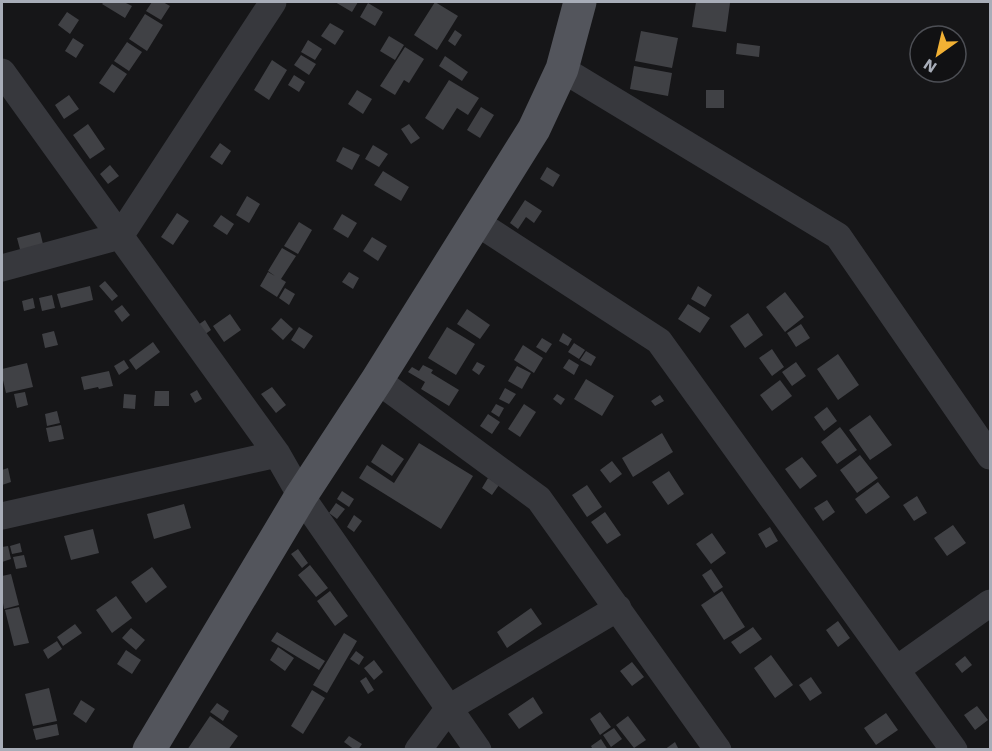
<svg xmlns="http://www.w3.org/2000/svg" width="992" height="751" font-family="'Work Sans',sans-serif">
<style>
.building{fill:#404145}
.lines{fill:none;stroke-linecap:round;stroke-linejoin:round}
.minor{stroke:#37383d;stroke-width:27}
.major{stroke:#53555c;stroke-width:33}
</style>
<rect width="100%" height="100%" fill="#161618"/>
<path class="building" d="M104,2H124L132,6L125,18L102,4Z
M152,2H163L170,6L161,20L146,11Z
M335,2H358L352,12Z
M435,2L458,16L437,50L414,35Z
M696,2L730,3L726,32L692,27Z
M368,3L383,12L375,26L360,17Z
M67,12L79,20L70,34L58,25Z
M145,14L163,25L147,51L129,39Z
M330,23L344,31L335,45L321,36Z
M455,30L462,35L455,46L448,41Z
M641,31L678,38L672,68L635,61Z
M389,36L404,45L395,60L380,51Z
M73,38L84,45L76,58L65,51Z
M308,40L322,49L315,60L301,52Z
M127,42L142,52L129,71L114,61Z
M737,43L760,46L759,57L736,54Z
M405,47L424,59L409,83L404,80L395,95L380,86Z
M301,55L316,64L309,75L294,65Z
M445,56L468,72L462,81L439,66Z
M272,60L287,70L269,100L254,90Z
M112,64L127,74L114,93L99,83Z
M634,66L672,73L668,96L630,89Z
M294,75L305,82L299,92L288,85Z
M449,80L479,98L468,115L457,108L443,130L425,118Z
M357,90L372,99L363,114L348,104Z
M706,90H724V108H706Z
M69,95L79,109L64,119L55,105Z
M481,107L494,115L480,138L467,130Z
M88,124L105,149L90,159L73,135Z
M409,124L420,138L411,144L401,129Z
M220,143L231,151L222,165L210,157Z
M373,145L388,154L379,167L365,159Z
M343,147L360,155L352,170L336,161Z
M110,165L119,176L108,184L100,174Z
M547,167L560,175L553,187L540,179Z
M383,171L409,187L401,201L374,185Z
M247,196L260,204L249,223L236,215Z
M525,200L542,211L534,223L526,217L518,229L510,223Z
M177,213L189,221L173,245L161,237Z
M342,214L357,223L348,238L333,229Z
M221,215L234,224L227,235L213,226Z
M299,222L312,230L298,254L284,246Z
M40,232L44,248L21,253L17,238Z
M372,237L387,246L378,261L363,251Z
M282,248L296,256L281,279L286,282L277,297L260,286L268,272L275,276L268,271Z
M349,272L359,278L353,289L342,282Z
M105,281L118,296L112,301L99,286Z
M90,286L93,300L61,308L57,294Z
M698,286L712,295L705,307L691,299Z
M285,288L295,294L289,305L279,298Z
M785,292L804,317L785,332L766,307Z
M52,295L55,308L42,311L39,298Z
M33,298L35,308L24,311L22,301Z
M688,304L710,318L700,333L678,319Z
M122,305L130,315L122,322L114,311Z
M467,309L490,325L480,339L457,324Z
M748,313L763,335L745,348L730,326Z
M230,314L241,330L224,342L213,326Z
M281,318L293,329L283,340L271,329Z
M205,320L211,330L204,335L198,325Z
M801,324L810,338L796,347L787,333Z
M299,327L313,336L304,349L291,340Z
M447,327L475,344L456,375L428,358Z
M54,331L58,345L45,348L42,334Z
M563,333L572,339L568,346L559,341Z
M542,338L552,344L546,353L536,347Z
M153,342L160,352L136,370L129,360Z
M574,343L585,350L579,359L568,352Z
M523,345L543,358L534,373L514,360Z
M772,349L784,367L772,376L759,358Z
M586,351L596,357L591,366L580,360Z
M838,354L859,385L838,400L817,369Z
M569,359L579,365L574,375L563,368Z
M124,360L129,368L119,375L114,366Z
M477,362L485,366L479,375L472,370Z
M796,362L806,376L792,386L782,372Z
M27,363L33,387L6,393L2,376V369Z
M423,365L433,370L431,373L459,390L449,406L421,389L425,382L408,372L412,367L419,371Z
M517,366L531,373L522,389L508,381Z
M109,371L113,386L99,389L98,387L84,390L81,377Z
M586,379L614,396L602,416L574,399Z
M780,380L792,396L772,411L760,395Z
M272,387L286,405L276,413L261,394Z
M505,388L516,394L509,404L499,399Z
M197,390L202,399L195,403L190,394Z
M155,391H169V406H154Z
M25,392L28,405L17,408L14,394Z
M124,394L136,395L135,409L123,408Z
M557,394L565,399L561,405L553,399Z
M660,395L664,401L655,406L651,401Z
M496,404L504,408L499,417L491,412Z
M524,404L536,412L520,437L508,429Z
M827,407L837,421L824,431L814,417Z
M57,411L60,423L47,426L45,414Z
M488,414L500,422L492,434L480,426Z
M870,415L892,445L870,460L849,430Z
M61,425L64,439L49,442L46,428Z
M840,427L857,450L837,464L821,442Z
M662,433L673,452L633,477L622,458Z
M419,443L473,476L441,529L359,478L367,465L394,483Z
M382,444L404,459L392,476L371,462Z
M860,455L878,478L857,493L840,470Z
M802,457L817,476L800,489L785,469Z
M612,461L622,474L610,483L600,470Z
M8,468L11,482L2,485V470Z
M669,471L684,494L668,505L652,482Z
M488,478L499,485L492,495L482,488Z
M878,482L890,497L866,514L855,499Z
M587,485L602,507L587,517L572,495Z
M342,491L354,499L349,507L337,499Z
M917,496L927,513L914,521L903,505Z
M827,500L835,512L823,521L814,508Z
M336,503L345,509L337,519L329,513Z
M184,504L191,528L154,539L147,514Z
M605,512L621,535L607,544L591,522Z
M354,515L362,521L354,532L347,527Z
M953,525L966,543L947,556L934,538Z
M770,527L778,541L766,548L758,534Z
M93,529L99,553L71,560L64,536Z
M712,533L726,553L711,564L696,544Z
M20,543L22,552L12,554L10,546Z
M8,546L11,559L2,562V547Z
M298,549L308,563L302,568L291,554Z
M24,555L27,567L16,569L13,557Z
M310,565L328,588L316,597L298,575Z
M152,567L167,587L146,603L131,582Z
M711,569L723,587L714,593L702,575Z
M11,574L19,605L4,609L2,597V576Z
M330,591L348,616L335,626L317,601Z
M722,591L745,627L724,640L701,605Z
M116,596L132,618L112,633L96,610Z
M19,607L29,643L14,646L5,610Z
M531,608L542,624L507,648L497,632Z
M838,621L850,638L838,647L826,630Z
M75,624L82,633L63,646L57,637Z
M753,627L762,639L740,654L731,642Z
M131,628L145,640L136,650L122,638Z
M277,632L325,661L319,670L271,641Z
M344,633L357,641L327,693L313,685Z
M57,641L62,649L48,659L43,650Z
M278,647L294,658L285,671L270,660Z
M126,650L141,660L132,674L117,664Z
M356,651L364,657L359,665L350,659Z
M771,655L793,685L775,698L754,668Z
M965,656L972,665L962,673L955,664Z
M374,660L383,672L374,680L364,668Z
M632,662L644,677L632,686L620,671Z
M366,677L374,690L368,694L360,681Z
M811,677L822,693L810,701L799,685Z
M49,688L57,721L33,726L25,694Z
M312,690L325,698L303,734L291,726Z
M533,697L543,713L519,729L508,714Z
M81,700L95,709L86,723L73,714Z
M217,703L229,711L223,721L210,712Z
M977,706L988,720L975,730L964,715Z
M600,712L611,727L600,735L590,719Z
M886,713L898,730L876,745L864,728Z
M210,716L238,736L228,750H187Z
M628,716L646,740L634,748L616,725Z
M57,724L59,735L36,740L33,729Z
M614,728L622,739L611,747L603,735Z
M349,736L362,744L358,750H355L344,742Z
M601,739L608,750H593L591,746Z
M675,742L679,750H664Z"/>
<g class="lines">
<path class="minor" d="M562,69L838,236L990,456
M2,72L277,454L301,496L478,750
M476,222L659,341L954,750
M2,268L120,236L273,2
M377,380L539,499L718,750
M2,516L277,454
M897,669L990,603
M418,750L449,708L618,608"/>
<path class="major" d="M149,750L301,496L377,380L534,129L562,69L580,2"/>
</g>
<rect width="992" height="751" fill="none" stroke="#a8adb8" stroke-width="6"/>
<g transform="translate(938 54) rotate(214)"><circle r="28" fill="#111113" stroke="#4d4f55" stroke-width="1.5"/>
<path d="M0-4.5L10 22L0 15L-10 22Z" fill="#f2b134"/>
<text y="-9" font-size="16" font-weight="bold" text-anchor="middle" fill="#a8adb8">N</text>
</g>
</svg>
